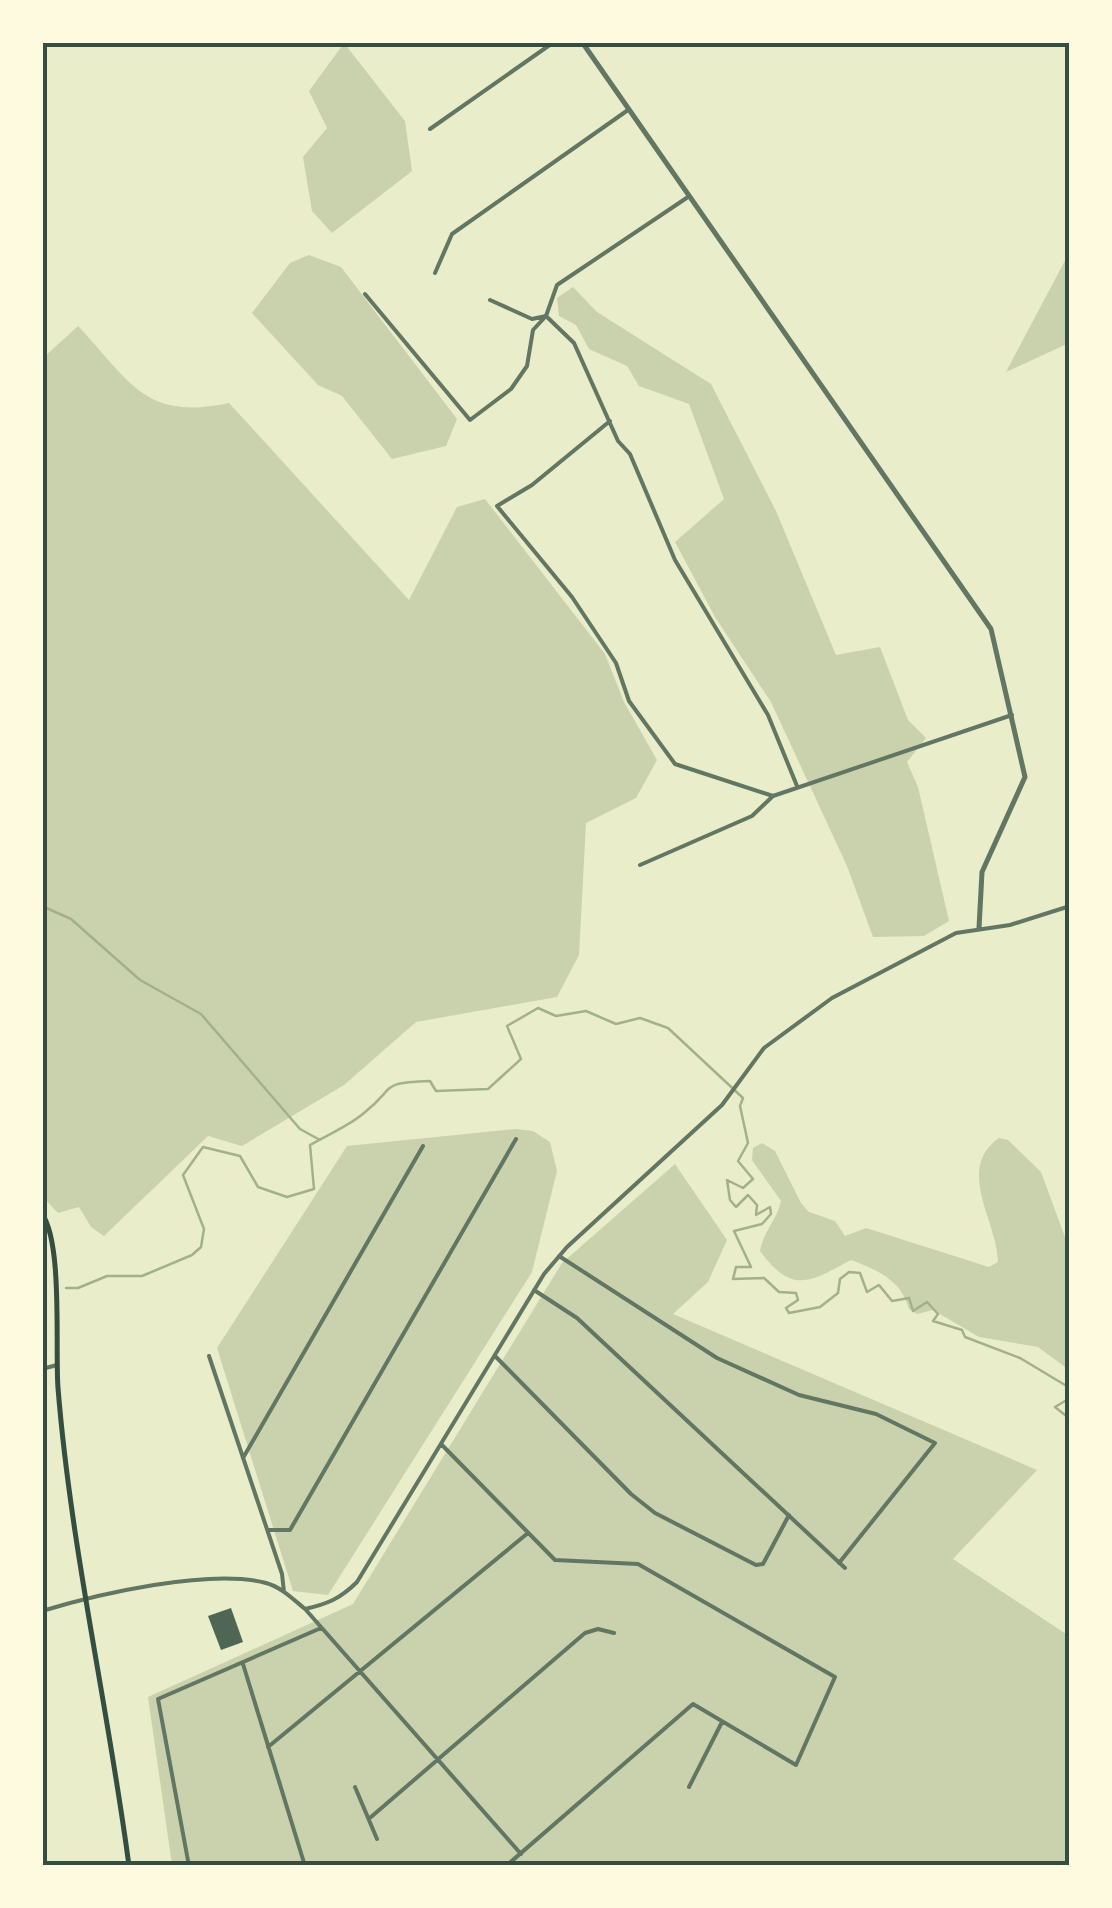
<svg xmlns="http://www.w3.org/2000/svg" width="1112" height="1908" font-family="'Nunito Sans',sans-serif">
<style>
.green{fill:#cad2ad}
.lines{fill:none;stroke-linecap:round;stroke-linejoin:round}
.stream{stroke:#a3b18a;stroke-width:2.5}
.building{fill:#4f6655}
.minor{stroke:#617663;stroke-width:4}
.tertiary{stroke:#617663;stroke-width:5}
.secondary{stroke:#344e41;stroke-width:5}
.neatline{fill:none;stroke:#344e41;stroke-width:4}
</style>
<rect width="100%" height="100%" fill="#e9edc9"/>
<path class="green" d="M344,43L405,121L412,171L332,233L312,211L303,157L327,128L309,91Z
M1069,253V343L1006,372Z
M309,255L341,267L457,419L446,446L392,459L342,396L318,385L252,313L290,263Z
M573,287L597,312L711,384L776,511L836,655L880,647L908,720L926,738L907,762L918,787L949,921L924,936L873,937L847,866L771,702L715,617L675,542L724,499L689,404L639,386L627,366L589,349L576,325L559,316L557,298Z
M78,326C131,382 144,421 229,403L409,600L457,507L485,499L605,654L624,702L657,760L636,798L586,823L579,955L557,997L416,1022L344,1085L242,1146L208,1136L104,1236L91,1227L79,1207L58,1213L42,1196V359Z
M516,1129L533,1131L550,1142L557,1171L532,1272L328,1595L293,1591L217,1348L347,1146Z
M999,1138L1008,1140L1041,1172L1069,1248L1065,1277L1070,1291L1069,1370L1038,1347L979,1337L933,1310L917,1314L909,1309C901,1280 878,1270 851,1260C810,1282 792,1295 760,1251C764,1230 777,1220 781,1201L752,1160L753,1148L762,1143L775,1151L801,1203L809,1212L835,1221L845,1236L866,1228L989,1267L998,1262C997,1220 955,1169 999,1138Z
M675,1164L727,1240L708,1282L673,1314L1037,1470L953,1559L1069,1636V1865H172L148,1697L353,1604L562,1263Z"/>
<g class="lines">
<path class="stream" d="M42,906L71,919L140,980L201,1014L300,1129L320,1140
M66,1288H78L107,1276H142L192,1255L201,1247L204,1229L183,1175L203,1147L240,1156L258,1187L287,1197L314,1189L310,1145C327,1135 349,1126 364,1113C398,1086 378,1083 430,1081L436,1091L488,1089L521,1059L507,1026L538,1008L556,1016L586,1011L616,1024L640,1018L668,1028L743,1098L740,1106L748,1143L738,1161L753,1179L743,1188L727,1180L730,1200L736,1207L748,1195L757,1205L756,1215L770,1207L771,1214L762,1224L734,1231L751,1267H736L733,1279L764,1278L779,1292L796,1293L798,1300L786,1308L789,1313L820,1307L838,1293L840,1279L849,1272L860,1273L867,1292L879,1285L892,1301L909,1298L913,1311L927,1302L938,1314L933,1321L962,1330L965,1337L1020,1358L1070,1388
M42,1293H43
M1070,1398L1055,1407L1070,1419"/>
</g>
<path class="building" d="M231,1608L243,1642L221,1650L208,1616Z"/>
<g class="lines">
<path class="minor" d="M430,129L554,42
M435,273L452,234L628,110
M365,294L470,420L511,389L527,366L533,330L546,316L557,285L688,197
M490,300L532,319L546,316L574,343L618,441L630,454L675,560L768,715L797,786
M610,421L532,485L497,506L572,597L616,663L629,701L675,764L773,796L1012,715
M640,865L752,816L773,796
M559,1256L717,1358L799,1395L876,1414L935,1443L839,1563
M534,1290L577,1318L845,1568
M209,1356L282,1574L284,1592
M495,1356L631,1494L655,1513L756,1565L763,1564L789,1515
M42,1369L57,1365
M441,1444L555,1560L638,1564L835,1677L796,1765L693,1704L506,1866
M243,1458L423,1146
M268,1530H290L516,1139
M306,1610L521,1854
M42,1611C98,1594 210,1568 266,1583C281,1587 293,1599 305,1609C327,1604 340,1599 357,1582L544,1274L567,1247L722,1105L764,1048L832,998L956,933L1010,925L1070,906
M243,1664L305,1866
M268,1747L528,1533
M355,1787L377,1839
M689,1787L722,1722
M371,1817L585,1633L598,1629L614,1633
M189,1866L158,1699L321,1628"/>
<path class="tertiary" d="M582,42L991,629L1025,777L982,872L979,928"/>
<path class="secondary" d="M42,1214C63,1243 55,1349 58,1388C71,1549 108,1706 129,1866"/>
</g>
<rect width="1112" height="1908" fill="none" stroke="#fefae0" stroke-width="90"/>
<rect x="45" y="45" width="1022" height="1818" class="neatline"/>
</svg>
